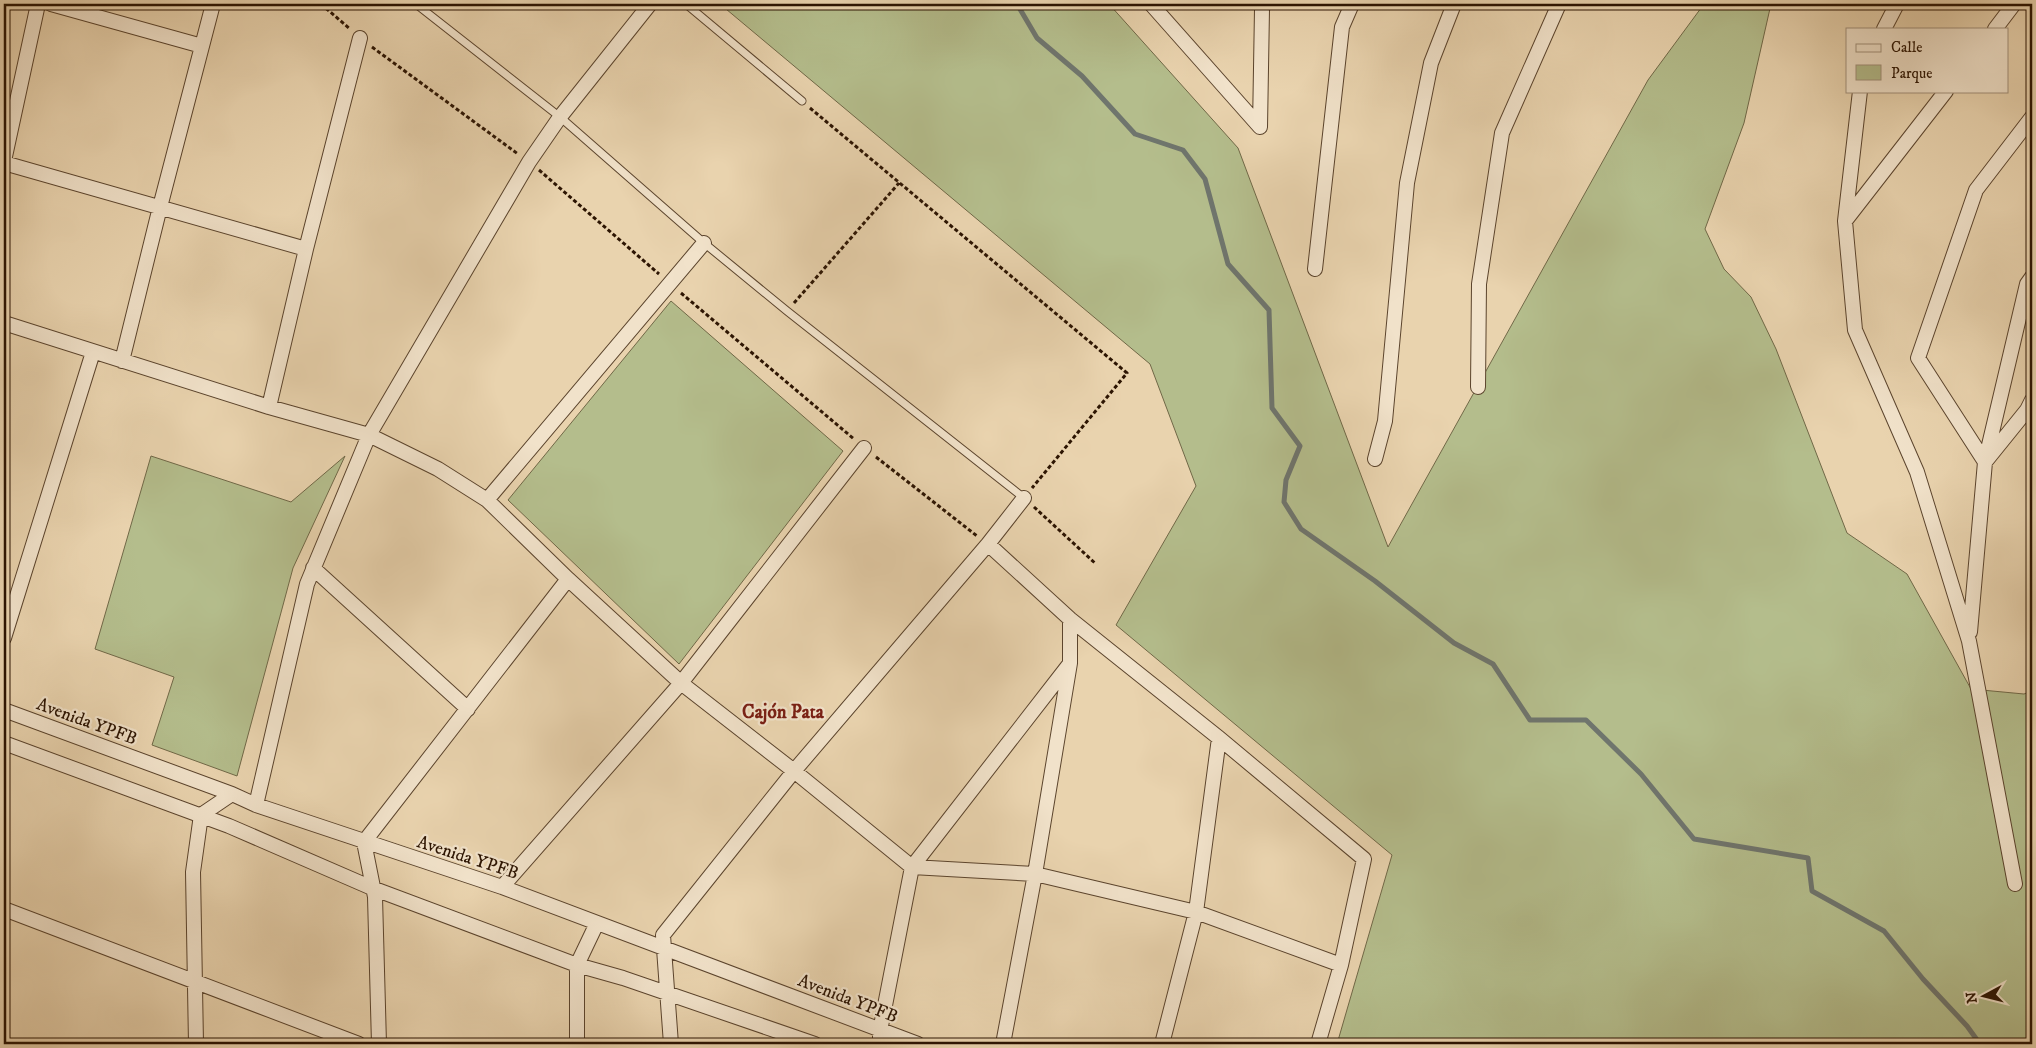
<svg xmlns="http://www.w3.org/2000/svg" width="2036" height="1048" font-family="'IM FELL DW Pica',serif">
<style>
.green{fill:#b4bd8c;stroke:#706847}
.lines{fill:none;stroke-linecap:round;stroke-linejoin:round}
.stream{stroke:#6f756d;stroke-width:5}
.lane-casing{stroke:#5b442d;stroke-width:9}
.street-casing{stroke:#5b442d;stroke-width:16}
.path{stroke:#2c1402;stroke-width:3;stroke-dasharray:4 2.5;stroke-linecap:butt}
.lane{stroke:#f1e2ca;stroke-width:7}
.street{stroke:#f1e2ca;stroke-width:14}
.labels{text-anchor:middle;stroke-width:4.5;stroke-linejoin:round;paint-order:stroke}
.street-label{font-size:18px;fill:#2c1402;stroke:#f1e2ca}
.neighbourhood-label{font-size:19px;font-weight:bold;fill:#7a1f14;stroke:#f1e2ca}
</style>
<rect width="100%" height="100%" fill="#e9d3ae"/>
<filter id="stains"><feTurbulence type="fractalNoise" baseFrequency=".004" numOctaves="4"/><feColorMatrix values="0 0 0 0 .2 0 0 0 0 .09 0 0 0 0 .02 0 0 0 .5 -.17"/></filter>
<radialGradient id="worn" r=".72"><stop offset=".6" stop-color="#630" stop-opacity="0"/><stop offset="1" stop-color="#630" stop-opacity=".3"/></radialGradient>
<path class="green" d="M720,4H1109L1238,148L1388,547L1648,80L1704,4H1771L1744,123L1705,229L1724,269L1751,297L1776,349L1847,533L1907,574L1971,689L2024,694L2032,691V1044H1337L1392,855L1116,625L1196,486L1150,364Z
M671,301L843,451L679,664L508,500Z
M151,456L291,502L345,456L293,568L237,776L152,745L174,677L95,649Z"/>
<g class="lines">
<path class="stream" d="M1017,4L1037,38L1082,76L1135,134L1183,150L1205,179L1228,264L1269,310L1272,408L1300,446L1286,480L1284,502L1301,529L1375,581L1454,643L1493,664L1530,720H1586L1641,774L1694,839L1808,858L1812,891L1884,931L1923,979L1967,1026L1980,1044"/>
<defs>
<path id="lane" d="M416,4L560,117L704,243L787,311L1024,498
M686,4L802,101"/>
<path id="street" d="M51,4L202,46
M1151,4L1260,127
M1884,29L1897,4
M1995,29L2014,4
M1860,91L1845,221L1855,330L1917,472L1969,641L2015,884
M2032,117L1976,190L1918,358L1985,462L2027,284L2032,277
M1260,127L1262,9L1264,4
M4,161L38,4
M4,163L306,249
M1845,221L1946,91
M1315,269L1342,27L1352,4
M4,323L269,407L369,435L438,469L487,500L568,579L681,683L794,771L912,867L880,1031V1044
M122,361L160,207L213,4
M1478,387L1479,284L1502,133L1559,4
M269,407L306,249L360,38
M1375,459L1385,421L1407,183L1431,63L1454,4
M487,500L704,243
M988,544L1070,619L1219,738L1364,859L1341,965L1318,1044
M313,568L468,709
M1970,632L1985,462L2027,410L2032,400
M4,638L93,352
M4,710L232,794L256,805L502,887L918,1044
M4,743L229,826L372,888L577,965L623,978L815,1044
M256,805L307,584L369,435L529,162L560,117L650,4
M912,867L1035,874L1196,912L1341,965
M912,867L1068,666
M502,887L681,683L864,448
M4,909L359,1044
M196,1044L193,872L201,815L232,794
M379,1044L375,897L364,842L568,579
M577,1044V965L597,923
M671,1044L663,935L794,771L988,544L1024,498
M1003,1044L1035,874L1070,663V619
M1162,1044L1196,912L1219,738"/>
</defs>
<use href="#lane" class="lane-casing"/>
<use href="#street" class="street-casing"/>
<path class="path" d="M321,4L350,29
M372,47L518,154
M810,108L1127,373L1032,488
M539,170L659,274
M681,293L854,439
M794,303L899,183
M876,457L977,536
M1034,507L1096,564"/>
<use href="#lane" class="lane"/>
<use href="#street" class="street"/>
</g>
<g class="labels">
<g class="street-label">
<text transform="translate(87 721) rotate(20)" y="6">Avenida YPFB</text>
<text transform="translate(468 857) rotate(18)" y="6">Avenida YPFB</text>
<text transform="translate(848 998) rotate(21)" y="6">Avenida YPFB</text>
</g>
<g class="neighbourhood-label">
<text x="783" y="718">Cajón Pata</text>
</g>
</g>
<rect width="2036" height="1048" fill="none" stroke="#e9d3ae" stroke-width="20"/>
<rect x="5" y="5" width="2026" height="1038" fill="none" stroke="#2c1402" stroke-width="2.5"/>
<rect x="10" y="10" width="2016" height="1028" fill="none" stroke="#2c1402"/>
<rect x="1846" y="28" width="162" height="65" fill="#f1e2ca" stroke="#a2907a"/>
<rect x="1856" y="44" width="25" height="8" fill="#f1e2ca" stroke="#a2907a"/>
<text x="1891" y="52" font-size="15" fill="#2c1402">Calle</text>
<rect x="1856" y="65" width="25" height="15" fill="#b4bd8c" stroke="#a2907a"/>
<text x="1891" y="78" font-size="15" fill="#2c1402">Parque</text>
<g transform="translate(1984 996) rotate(263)" stroke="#f1e2ca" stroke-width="4" paint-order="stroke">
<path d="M0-4L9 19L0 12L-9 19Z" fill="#2c1402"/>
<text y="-8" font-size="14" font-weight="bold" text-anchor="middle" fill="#2c1402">N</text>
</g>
<rect width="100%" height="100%" filter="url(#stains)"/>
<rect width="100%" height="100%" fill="url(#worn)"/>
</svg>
